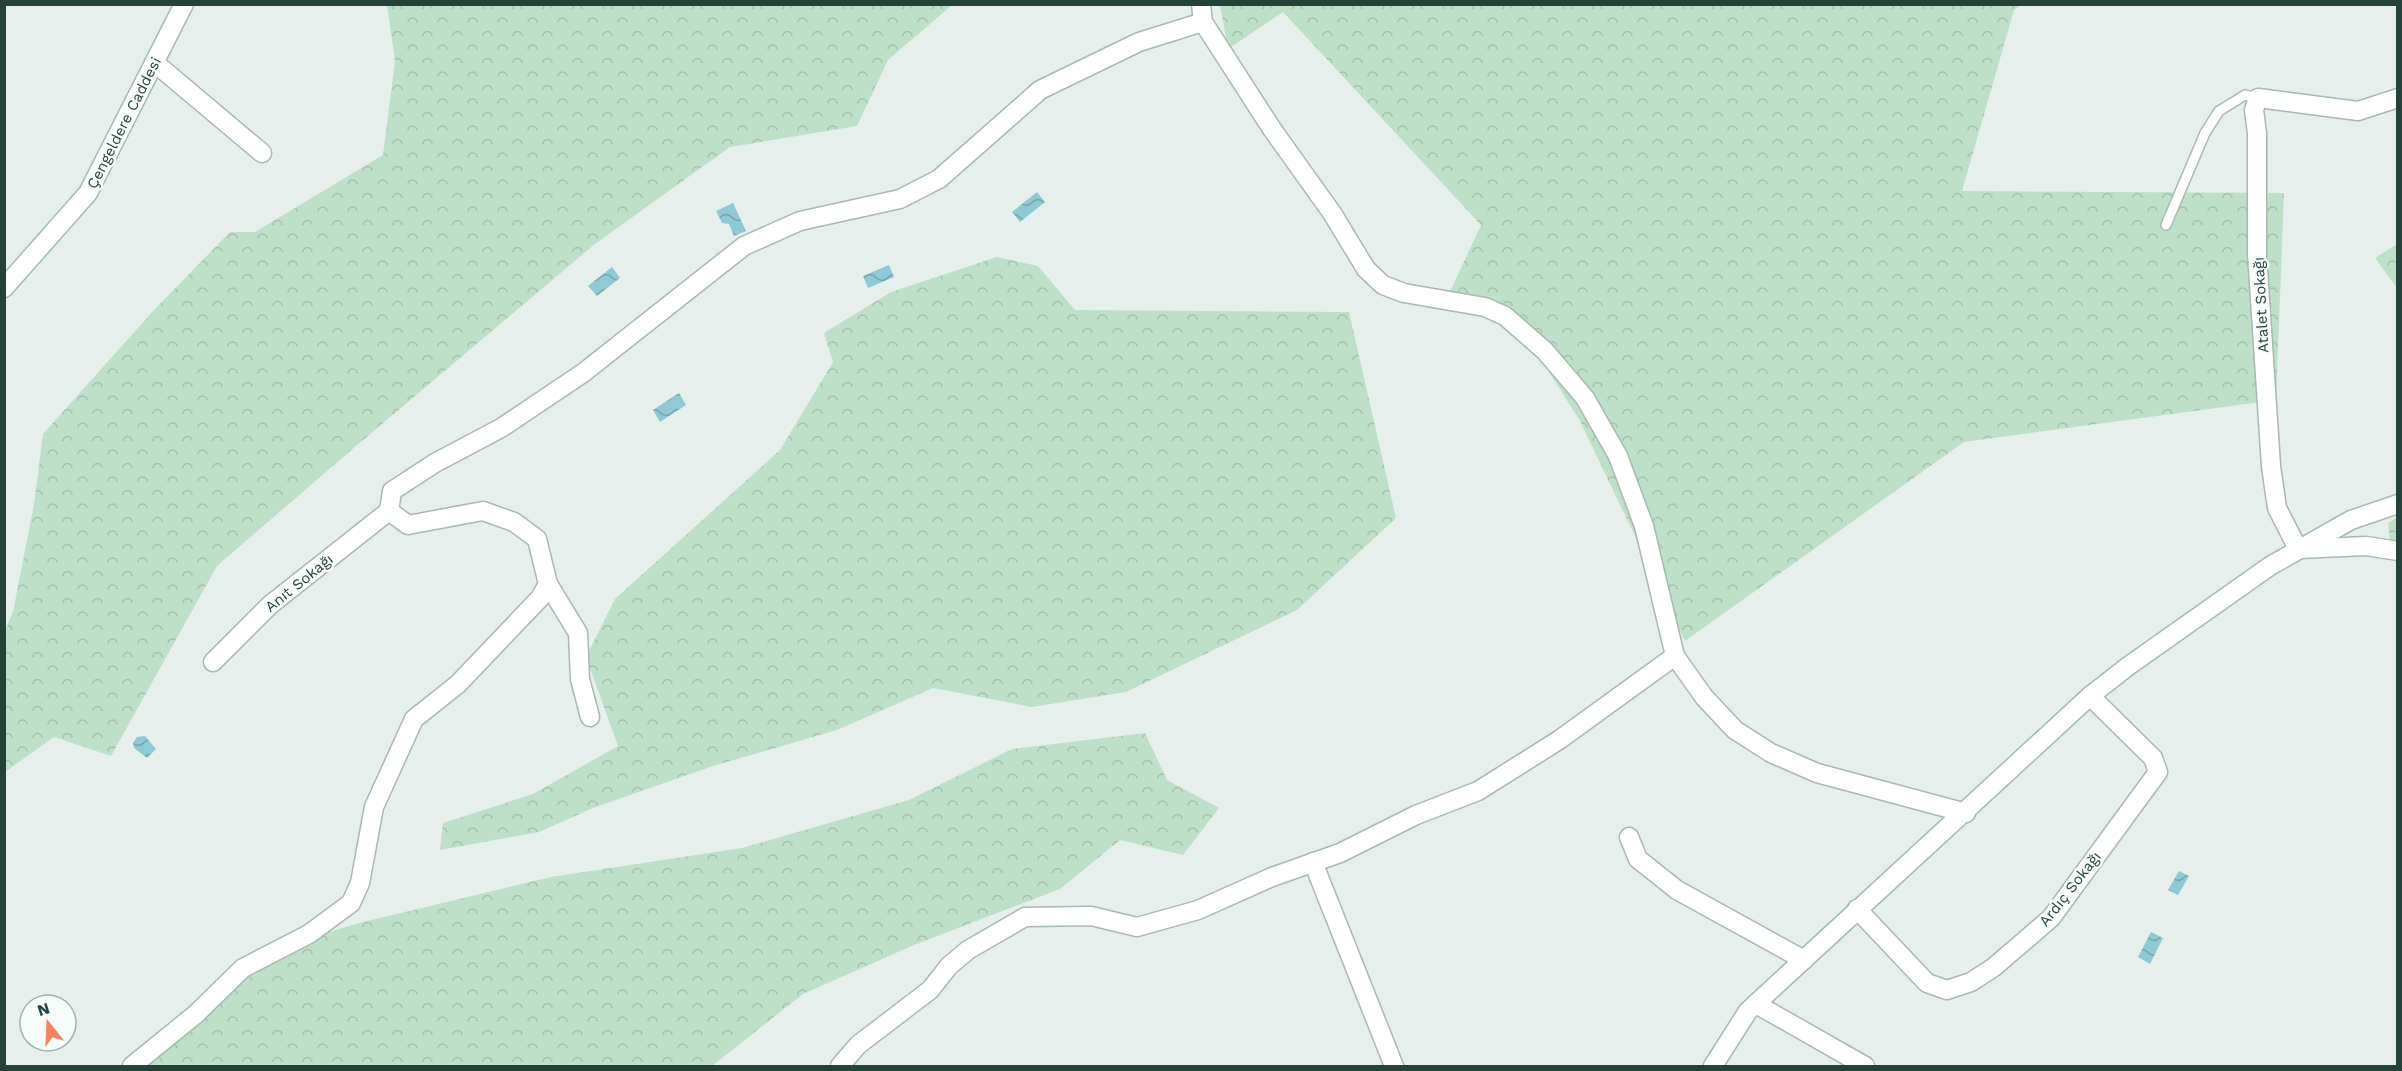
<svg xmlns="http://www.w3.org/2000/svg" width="2402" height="1071" font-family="'Work Sans',sans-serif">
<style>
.forest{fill:url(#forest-crowns)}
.water{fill:url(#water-waves)}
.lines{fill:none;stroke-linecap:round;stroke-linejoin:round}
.lane-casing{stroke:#a8b8b2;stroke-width:12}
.street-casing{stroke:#a8b8b2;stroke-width:21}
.secondary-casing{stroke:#a4bbb3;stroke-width:21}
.lane{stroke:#fff;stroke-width:9}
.street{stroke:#fff;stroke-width:18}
.secondary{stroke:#fff;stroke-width:18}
.labels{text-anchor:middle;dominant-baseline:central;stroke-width:5;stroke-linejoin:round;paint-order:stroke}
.street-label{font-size:15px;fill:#24423a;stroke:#f7fbf9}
</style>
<defs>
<pattern id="forest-crowns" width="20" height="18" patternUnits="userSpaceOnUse" patternTransform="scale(1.5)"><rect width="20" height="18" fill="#bfe0c8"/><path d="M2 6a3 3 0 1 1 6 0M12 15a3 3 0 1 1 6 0" fill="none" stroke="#a4c1ad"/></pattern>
<pattern id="water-waves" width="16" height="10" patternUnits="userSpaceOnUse" patternTransform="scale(1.5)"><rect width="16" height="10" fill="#8ec9d4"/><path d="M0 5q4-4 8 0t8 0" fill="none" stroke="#74a5ad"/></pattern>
</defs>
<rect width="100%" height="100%" fill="#e6efeb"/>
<g class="forest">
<path d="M387,5H952L888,60L857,126L730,147L595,244L356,446L217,566L111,756L54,737L5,772V631L13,612L34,504L43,434L155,309L230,232H255L383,155L395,61Z"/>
<path d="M1220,5H2021L2014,10L1962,191L2284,193L2276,400L1964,442L1685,641L1580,421L1515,318L1449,294L1481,225L1283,12L1228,49Z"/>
<path d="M2397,244V288L2375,258Z"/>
<path d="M997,257L1038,266L1075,310L1349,312L1396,518L1297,610L1126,692L1032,707L933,688L837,730L713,766L593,808L539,832L440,850L443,823L533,794L618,746L586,657L615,599L780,450L833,362L824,333L891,292Z"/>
<path d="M2397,517V543L2390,540L2388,523Z"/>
<path d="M1145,733L1167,780L1219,808L1183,855L1120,840L1060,889L914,945L803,994L712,1066H128L196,1001L266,951L359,923L551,877L742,848L909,800L1012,749Z"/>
</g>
<g class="water">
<path d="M1037,192L1045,202L1020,222L1012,212Z"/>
<path d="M733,203L746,231L734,236L729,224L722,223L716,211Z"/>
<path d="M889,265L894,277L868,288L863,276Z"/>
<path d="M612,267L620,278L597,296L588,286Z"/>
<path d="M679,393L686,405L660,422L653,410Z"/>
<path d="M145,736L156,749L147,758L134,748L133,743L137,737Z"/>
<path d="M2179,871L2189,876L2178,895L2168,890Z"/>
<path d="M2151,932L2163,938L2150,964L2138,957Z"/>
</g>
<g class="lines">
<defs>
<path id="lane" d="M2166,225L2205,133L2219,111L2245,95L2258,98"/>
<g id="street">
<path d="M1201,4L1203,22L1272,129L1332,213L1366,269L1383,285L1404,293L1485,307L1505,316L1545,351L1585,398L1618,456L1644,526L1675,656L1704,697L1735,730L1771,753L1817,773L1966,813"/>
<path d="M155,63L262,153"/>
<path d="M2398,98L2358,111L2258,98L2254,110L2257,133V254L2271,466L2277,508L2298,549L2366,546L2398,551"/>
<path d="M548,584L578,633L580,679L590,717"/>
<path d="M213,662L270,605L389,511"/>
<path d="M1629,837L1638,859L1677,890L1804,960"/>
<path d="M1313,862L1394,1066"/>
<path d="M1857,909L1927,983L1947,990L1971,982L1994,967L2051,918L2158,772L2153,758L2090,696"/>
<path d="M1756,1004L1865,1066"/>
<path d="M132,1066L196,1014L243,968L309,934L351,903L360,883L374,807L414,719L458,684L540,598L548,584L537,539L514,522L483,511L408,525L389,511L392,491L435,463L501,428L583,373L744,246L800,221L900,199L939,179L1040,90L1139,42L1203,22"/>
<path d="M840,1066L858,1045L930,990L949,966L968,950L1025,917L1091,916L1137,927L1198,910L1272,877L1340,853L1416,815L1478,791L1559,740L1675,656"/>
</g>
<g id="secondary">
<path d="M4,288L88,193L184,4"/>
<path d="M1713,1066L1748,1011L2090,696L2127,667L2270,566L2351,520L2398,504"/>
</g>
</defs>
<use href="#lane" class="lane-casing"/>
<use href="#street" class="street-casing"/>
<use href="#secondary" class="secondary-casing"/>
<use href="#lane" class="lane"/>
<use href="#street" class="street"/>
<use href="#secondary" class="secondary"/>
</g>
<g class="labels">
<g class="street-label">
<text transform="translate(124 123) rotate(-63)">Çengeldere Caddesi</text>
<text transform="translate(2261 305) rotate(-93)">Atalet Sokağı</text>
<text transform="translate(299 583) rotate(-39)">Anıt Sokağı</text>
<text transform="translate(2070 889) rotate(-52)">Ardıç Sokağı</text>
</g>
</g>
<rect width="2402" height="1071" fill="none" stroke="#24423a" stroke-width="12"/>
<g transform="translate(48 1023) rotate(342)"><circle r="28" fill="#f7fbf9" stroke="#a3b1ad" stroke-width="1.5"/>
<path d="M0-4.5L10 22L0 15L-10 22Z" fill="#f4845f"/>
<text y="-9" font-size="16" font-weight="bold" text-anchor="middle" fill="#24423a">N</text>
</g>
</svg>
